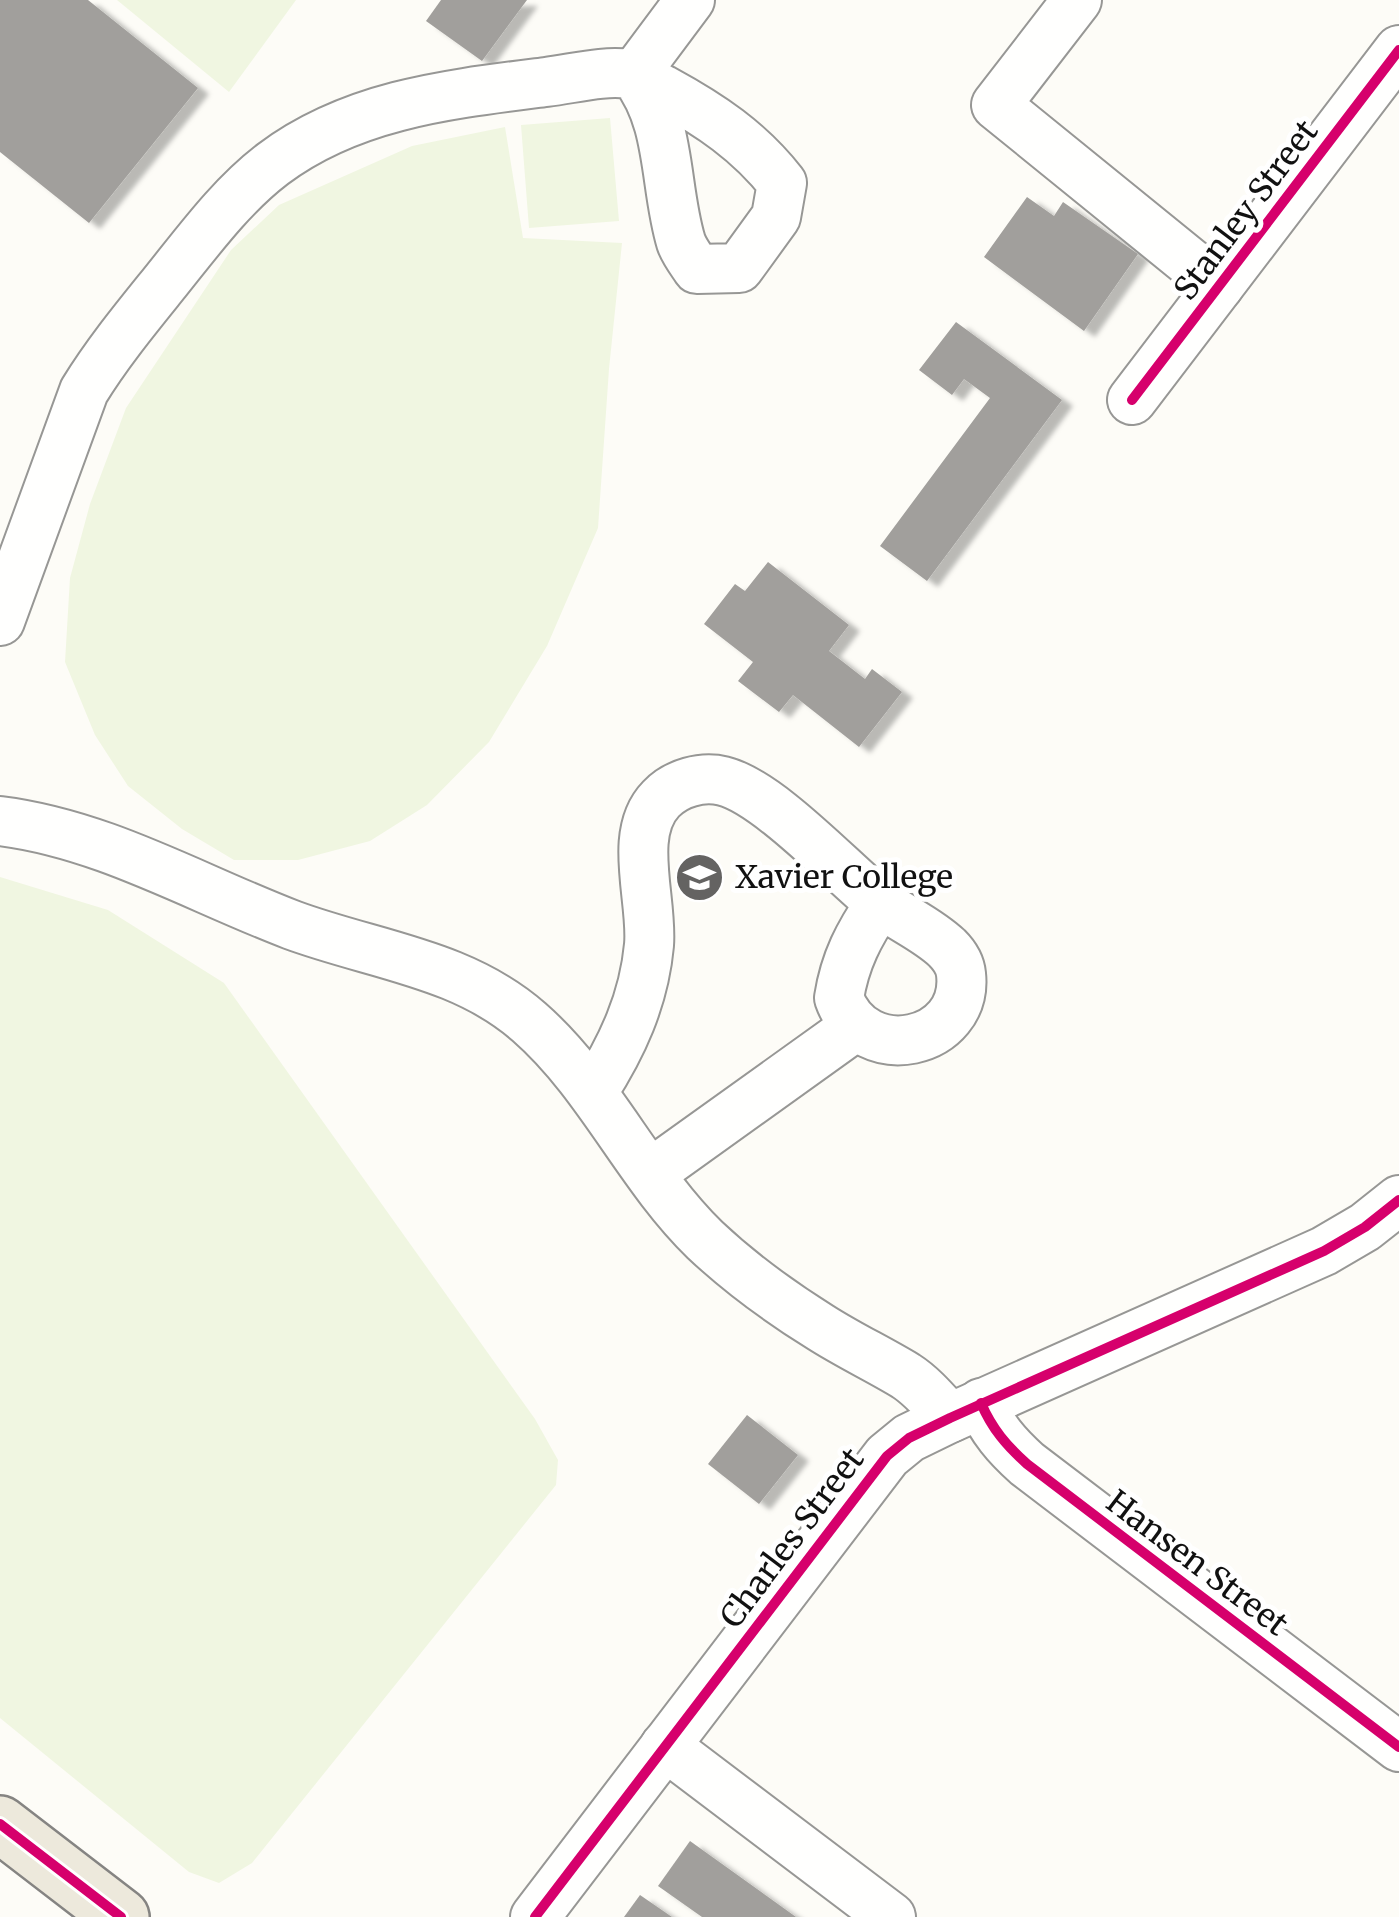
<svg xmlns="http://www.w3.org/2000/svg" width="1399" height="1917" font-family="Merriweather,serif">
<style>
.pitch{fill:#f0f6e1}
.building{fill:#a19f9c;filter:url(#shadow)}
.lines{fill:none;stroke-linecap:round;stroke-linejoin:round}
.minor-casing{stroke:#979795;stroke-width:52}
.major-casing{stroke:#858482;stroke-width:60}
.minor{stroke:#fffffe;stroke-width:48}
.major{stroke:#ede9dc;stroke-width:55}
.cycleway-casing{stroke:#fff;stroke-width:16}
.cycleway{stroke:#d6006c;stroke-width:10}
.labels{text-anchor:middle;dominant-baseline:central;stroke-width:10;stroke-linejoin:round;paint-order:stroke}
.street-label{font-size:32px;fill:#111;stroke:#fff}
.poi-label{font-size:32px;fill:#111;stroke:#fff;text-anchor:start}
</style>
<defs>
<filter id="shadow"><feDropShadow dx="11" dy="6" stdDeviation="2.5" flood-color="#0004"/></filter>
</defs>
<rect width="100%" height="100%" fill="#fdfcf7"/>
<g class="pitch">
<path d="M117,0H296L229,92Z"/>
<path d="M610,118L619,221L529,228L521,125Z"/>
<path d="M505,127L523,238L622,243L609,369L598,528L547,646L489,742L427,805L370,841L298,860H234L182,829L128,786L95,735L65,662L70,578L90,504L126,408L231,250L279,205L412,146Z"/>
<path d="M0,877L108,910L224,983L535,1419L558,1460L556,1485L252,1863L219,1883L189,1872L0,1718Z"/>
</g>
<g class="building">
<path d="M0,0H88L198,88L89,223L0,152Z"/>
<path d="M441,0H527L482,61L426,21Z"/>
<path d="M1027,197L1054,216L1063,202L1138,254L1084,331L984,257Z"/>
<path d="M956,322L1062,400L927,581L880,546L990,398L964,379L952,395L919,370Z"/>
<path d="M768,562L849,625L829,651L865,679L872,669L902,692L859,747L793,695L779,712L738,681L753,662L704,624L735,584L745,591Z"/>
<path d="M747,1415L798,1455L759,1504L708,1464Z"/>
<path d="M690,1841L796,1917H702L658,1886Z"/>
<path d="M640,1895L672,1917H624Z"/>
</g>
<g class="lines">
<defs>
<g id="minor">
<path d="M1077,0L996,105L1219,286"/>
<path d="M634,75L690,0"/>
<path d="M1132,400L1399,50"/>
<path d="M0,621L84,391C108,352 137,317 166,281C199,240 231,196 273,164C353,104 451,94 546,82C572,79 604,70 629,74C641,76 653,85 664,90C710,115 749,141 782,183L776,217L739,268L697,269C691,260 684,251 681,242C664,186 672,122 634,75"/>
<path d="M0,821C104,834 195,888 292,925C373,955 462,963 529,1022C600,1084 638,1175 705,1240C740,1273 780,1302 820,1327C848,1345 878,1359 906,1376C923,1387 936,1403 950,1418"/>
<path d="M593,1092C622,1047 644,1000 649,945C653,900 627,834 661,799C676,783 702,776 723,781C768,792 840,870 878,901C900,918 927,929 947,948C954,955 960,964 961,974C969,1045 864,1068 839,998C845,960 859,934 880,903"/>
<path d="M651,1173L856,1026"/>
<path d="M981,1403C992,1429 1007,1446 1027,1464L1399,1747"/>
<path d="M665,1746L891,1917"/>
<path d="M535,1917L887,1456L909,1438L950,1418L1324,1251L1365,1227L1399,1200"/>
</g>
<path id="major" d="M0,1824L121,1917"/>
</defs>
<use href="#minor" class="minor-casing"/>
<use href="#major" class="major-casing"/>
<use href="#minor" class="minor"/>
<use href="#major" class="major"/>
<defs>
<g id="cycleway">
<path d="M1132,400L1399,50"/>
<path d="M981,1403C992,1429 1007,1446 1027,1464L1399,1747"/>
<path d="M0,1824L121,1917"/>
<path d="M535,1917L887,1456L909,1438L950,1418L1324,1251L1365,1227L1399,1200"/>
</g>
</defs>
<use href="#cycleway" class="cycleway-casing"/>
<use href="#cycleway" class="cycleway"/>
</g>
<defs>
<symbol id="school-disc" viewBox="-11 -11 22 22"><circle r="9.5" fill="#646362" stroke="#fff"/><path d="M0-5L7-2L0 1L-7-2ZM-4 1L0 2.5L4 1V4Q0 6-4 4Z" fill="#fff"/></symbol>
</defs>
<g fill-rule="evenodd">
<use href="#school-disc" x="672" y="850" width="55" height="55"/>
</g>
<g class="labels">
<g class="street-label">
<text transform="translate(1246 210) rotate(-53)">Stanley Street</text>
<text transform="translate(792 1538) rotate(-53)">Charles Street</text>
<text transform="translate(1197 1563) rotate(37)">Hansen Street</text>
</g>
<g class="poi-label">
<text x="735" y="877">Xavier College</text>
</g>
</g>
</svg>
